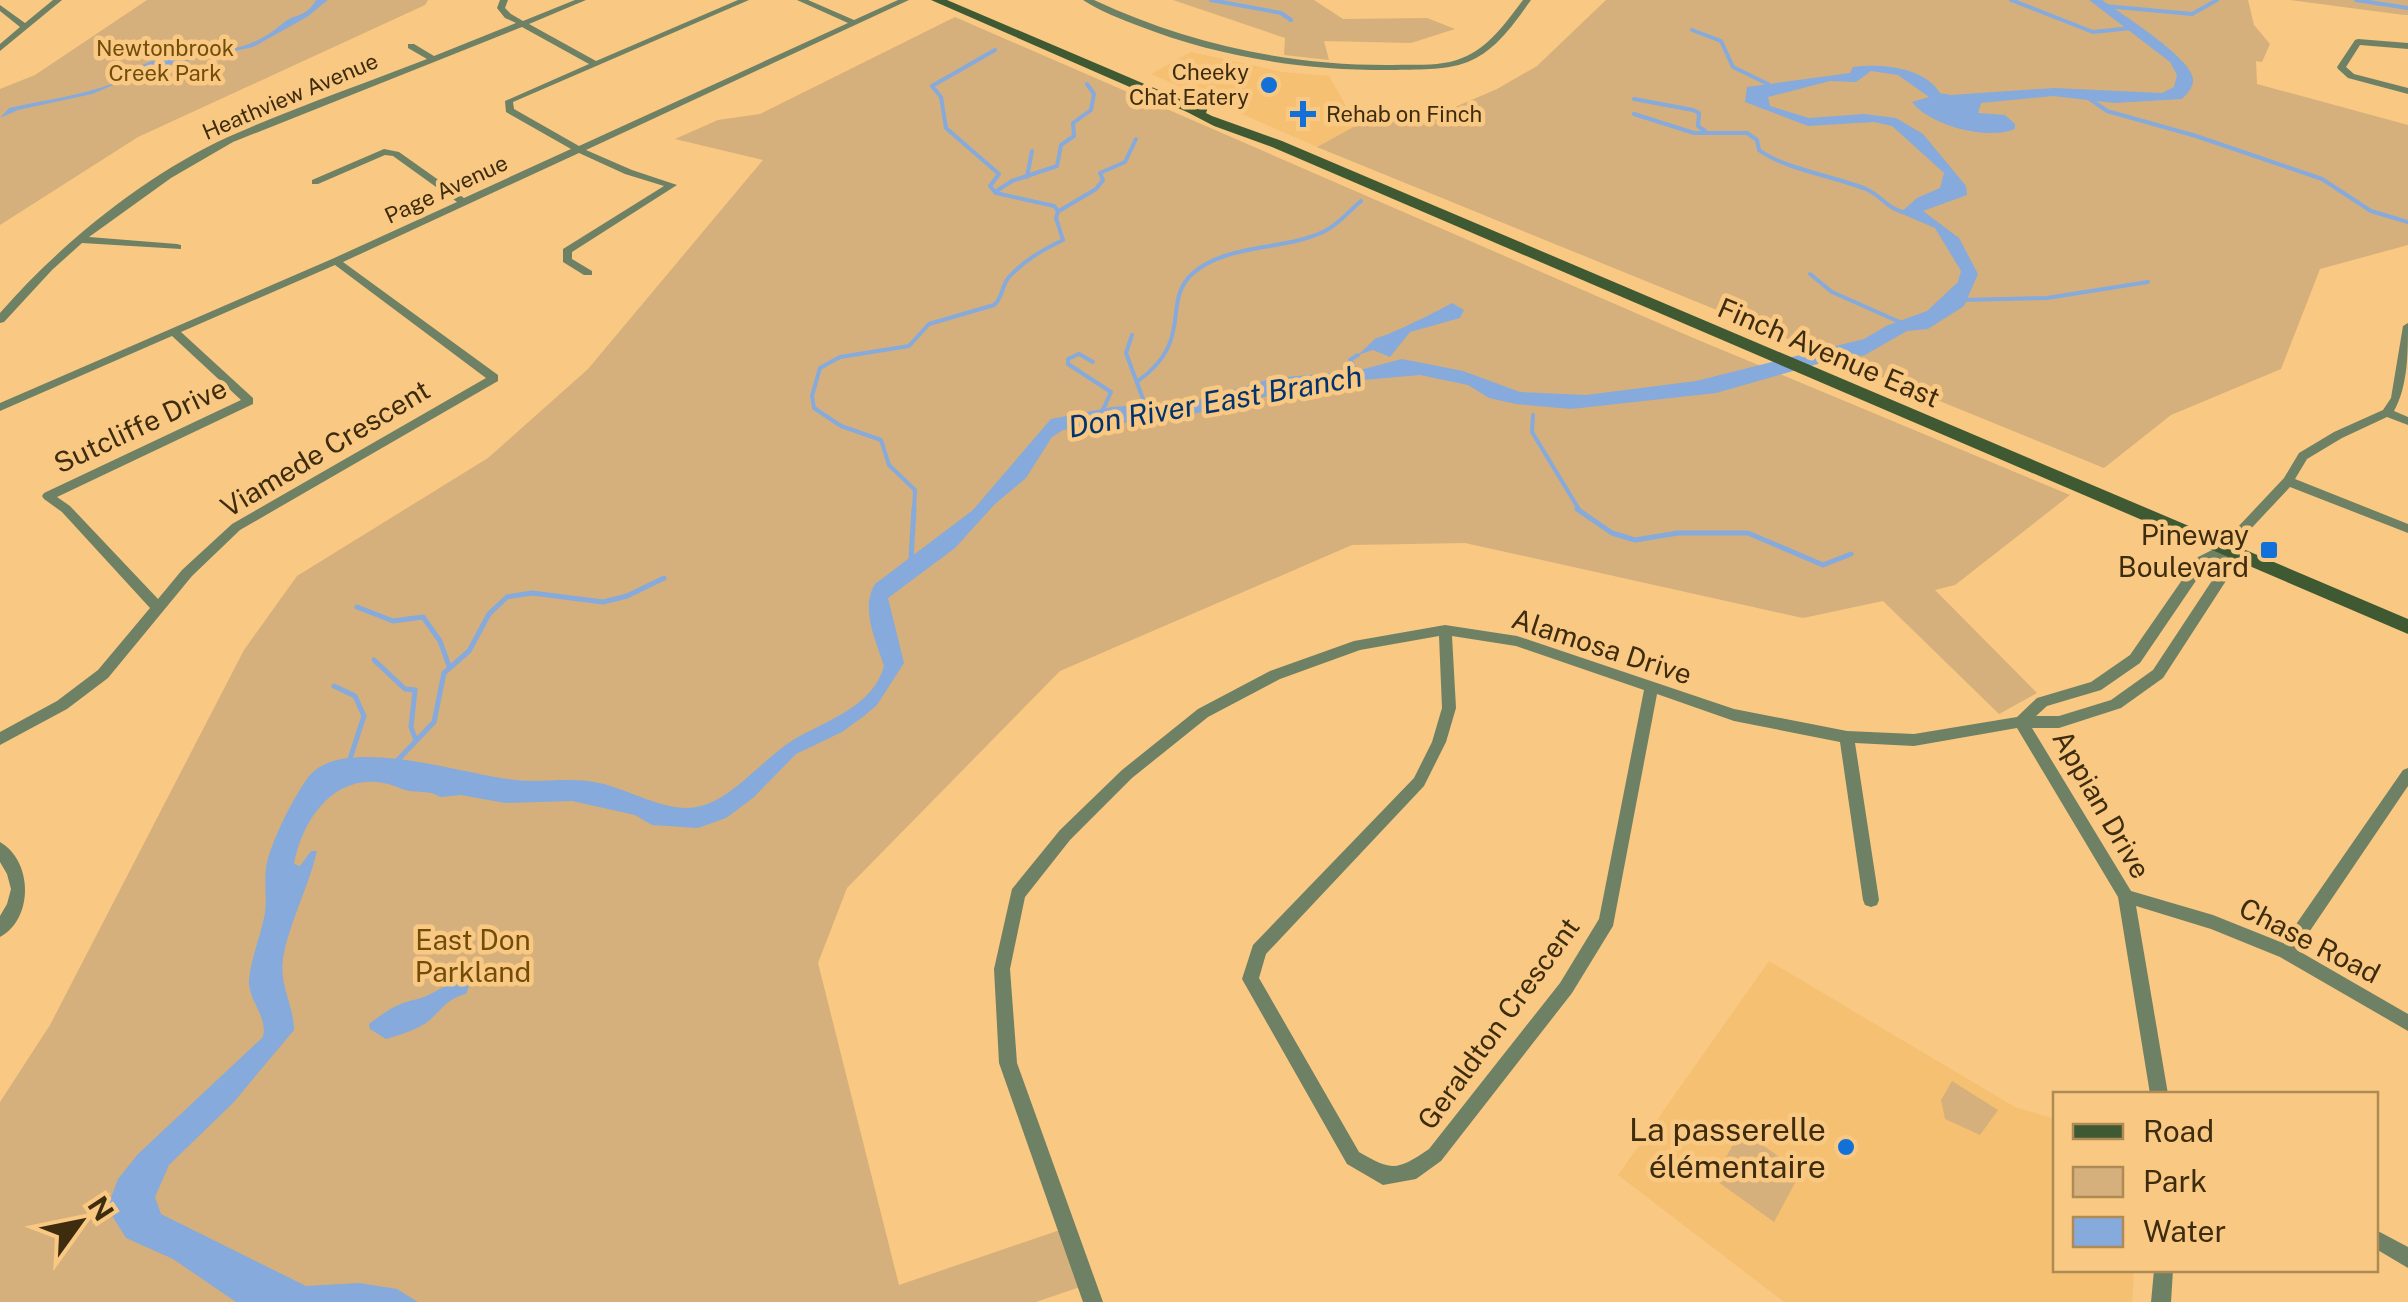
<svg xmlns="http://www.w3.org/2000/svg" width="2408" height="1302" font-family="'Public Sans',sans-serif">
<style>
.built{fill:#f5c072}
.green{fill:#d5b07c}
.water{fill:#85aadb}
.lines{fill:none;stroke-linecap:round;stroke-linejoin:round}
.stream-far1{stroke:#85aadb;stroke-width:4}
.stream{stroke:#85aadb;stroke-width:5}
.street{fill:#6e8165;fill-rule:evenodd}
.secondary{fill:#3f5a32;fill-rule:evenodd}
.poi-dot{fill:#1270d9;stroke:#f9c882;stroke-width:4}
.labels{text-anchor:middle;dominant-baseline:central;stroke-width:9;stroke-linejoin:round;paint-order:stroke}
.far-park-label{font-size:22px;fill:#714d09;stroke:#f9c882}
.far-poi-label{font-size:22px;fill:#3e2c0e;stroke:#f9c882;text-anchor:end}
.far-street-label{font-size:22px;fill:#3e2c0e;stroke:#f9c882}
.street-label{font-size:28px;fill:#3e2c0e;stroke:#f9c882}
.poi-label{font-size:28px;fill:#3e2c0e;stroke:#f9c882;text-anchor:end}
.park-label{font-size:28px;fill:#714d09;stroke:#f9c882}
.water-label{font-size:30px;font-style:italic;fill:#01346f;stroke:#f9c882}
.near-poi-label{font-size:32px;fill:#3e2c0e;stroke:#f9c882;text-anchor:end}
</style>
<rect width="100%" height="100%" fill="#f9c882"/>
<g class="built">
<path d="M1191,52L1283,72L1329,76L1357,125L1317,147L1151,74Z"/>
<path d="M1769,961L2015,1107L2055,1119L2056,1270H2134L2132,1302H1784L1618,1175Z"/>
</g>
<g class="green">
<path d="M147,0H428L425,5L138,137L0,225V89L35,75Z"/>
<path d="M1173,0H1314L1343,19L1427,18L1455,29L1411,43L1324,41L1329,60L1284,55L1285,38Z"/>
<path d="M1606,0H2248L2254,25L2270,44L2262,62L2256,61L2257,84L2408,125V245L2320,269L2281,369L2171,415L2104,468L1317,147L1357,125L1432,117L1497,89L1537,66Z"/>
<path d="M2290,0H2408V15H2404Z"/>
<path d="M955,17L1691,337L2070,495L1955,585L1935,590L2037,693L1999,714L1883,601L1803,618L1465,543L1352,545L1060,671L847,888L818,963L899,1285L1060,1230L1080,1287L1036,1302H0V1102L50,1025L244,650L297,576L488,458L588,369L763,160L675,139L718,120L760,114Z"/>
<path d="M1952,1081L1998,1110L1980,1135L1945,1119L1941,1100Z"/>
<path d="M1741,1130L1801,1172L1774,1222L1714,1179Z"/>
</g>
<g class="water">
<path d="M316,0H328L307,17L253,47L151,69L92,94L18,110L0,118L9,108C44,100 80,96 114,83C129,77 136,65 153,61C201,48 241,60 282,24C296,12 305,19 316,0Z"/>
<path d="M2089,0H2102C2120,13 2192,58 2193,79C2194,87 2187,94 2182,99L2114,103L2053,96L1981,103L1978,113L2005,115L2015,124V129C1988,141 1929,125 1912,102L1929,97L1898,75L1871,71L1856,82L1830,81L1768,97L1770,106L1809,118L1864,114L1896,118L1923,134L1966,186L1967,195L1923,211L1959,238L1978,274L1964,306L1928,329L1907,331L1865,355L1821,363L1716,393L1571,409L1516,404L1489,398L1468,385L1420,375L1317,384L1185,416L1063,430L1052,437L1026,478L995,504L955,548L888,598L904,663L877,705L864,716L842,732L796,754L753,798L726,818L698,828L652,825L635,815L572,801L505,803L461,795L440,797C428,789 415,794 402,789C345,763 304,810 294,864L300,866L311,851H317C309,886 288,926 283,959C279,985 294,1006 294,1030L233,1103L169,1165L155,1197L161,1214L306,1286L359,1283L397,1289L418,1302H236L173,1259L126,1238L111,1214L109,1203L118,1179L138,1154L263,1037C268,1016 248,1001 249,980C251,958 261,935 265,913C267,898 264,883 266,868C269,845 296,791 311,774C346,736 461,773 508,779C538,784 570,776 599,783C629,789 669,815 701,806C733,798 764,758 793,740C825,721 873,707 884,666C876,640 860,609 875,584L973,510L1051,419L1112,407L1197,400L1274,378L1356,371L1402,359L1463,371L1520,392L1586,395L1696,381L1864,339L1886,326L1927,311L1958,282L1961,271L1935,228L1900,213L1917,198L1940,188L1944,173L1892,126L1874,122L1808,126L1745,102L1747,87L1850,73L1853,67C1880,63 1925,67 1940,93L1951,95L2054,88L2162,93L2174,87L2177,75L2170,62Z"/>
<path d="M1452,303L1464,310L1460,318L1410,332L1390,357L1373,350L1358,355L1376,338C1384,338 1442,309 1452,303Z"/>
<path d="M470,983L466,994C445,999 442,1011 426,1023C414,1031 399,1035 386,1039L370,1029L369,1024C388,1010 395,1004 418,999C439,993 443,981 470,983Z"/>
</g>
<g class="lines">
<g class="stream-far1">
<path d="M1211,0L1281,13L1291,20"/>
<path d="M2011,0L2093,32L2131,28"/>
<path d="M2356,0L2408,8"/>
<path d="M2105,6L2192,14L2217,0"/>
<path d="M1692,30L1721,41L1733,67L1768,84"/>
<path d="M995,50L932,86L941,97L946,128L999,174L990,186L995,192"/>
<path d="M2087,97L2107,111L2196,136L2322,179L2371,211L2408,222"/>
<path d="M1634,99L1693,110L1699,113L1698,126L1705,131"/>
<path d="M1634,114L1694,133H1747L1757,140L1759,150C1784,169 1834,176 1866,189C1882,196 1888,210 1907,213"/>
<path d="M1027,177L1032,151"/>
<path d="M995,192L1012,181L1057,166L1061,145L1074,136L1073,123L1091,110L1094,94L1087,84"/>
<path d="M996,193L1054,206L1058,211"/>
<path d="M1059,211L1096,189L1103,180L1100,173L1125,162L1136,139"/>
<path d="M1810,274L1832,292L1902,323"/>
<path d="M1962,300L2047,298L2148,282"/>
<path d="M1132,335L1126,353L1147,410"/>
<path d="M1358,355L1350,360L1359,376"/>
<path d="M1093,362L1079,354L1068,359V364L1111,392L1101,414"/>
<path d="M1138,381C1195,340 1161,303 1192,274C1226,243 1285,251 1325,231C1339,224 1349,211 1361,201"/>
<path d="M1533,415L1532,432L1580,511"/>
<path d="M914,511L915,490L889,465L881,440L841,426L814,408L812,396L820,368L840,357L909,346L929,324L994,305C1004,296 1001,286 1009,277C1025,260 1042,250 1063,240L1056,218L1058,211"/>
</g>
<g class="stream">
<path d="M1577,509L1612,533L1635,540L1678,533H1748L1823,565L1851,554"/>
<path d="M911,559L914,509"/>
<path d="M357,607L393,621L423,617L440,641L449,666"/>
<path d="M374,660L405,689L415,690L411,727L415,738"/>
<path d="M334,686L355,696L364,716L348,765"/>
<path d="M395,763L434,722L444,673L469,651L489,614L507,597L532,593L603,602L627,596L664,578"/>
</g>
<g class="street">
<path d="M53,0H62L0,51V44L20,27L0,11V5L25,23Z"/>
<path d="M500,0H508L505,8L511,14L523,21L575,0H586L529,24L596,61L738,0H749L513,102L514,109L579,146L848,23L797,0H808L854,20L898,0H909L586,150L632,170L677,185L572,252V259L592,271V275H584L563,262V249L664,186L625,174L579,153L343,262L498,375V381L240,530L192,576L108,678L67,709L0,745V732L57,701L98,670L150,608L62,512L44,499L42,496L44,493L241,400L172,336L0,411V403L332,259L457,202L393,156L385,155L318,184H312V180L384,149L399,152L464,198L571,149L506,112L505,101L589,64L522,27L233,142L171,178L89,237L177,244L181,245V249L82,243L52,270L4,322L0,323V313C59,245 145,175 228,137C293,108 361,85 427,59L408,48V44H414L434,56L516,23L505,18L497,8ZM335,265L486,378L232,524L182,570L158,599L70,506L57,497L253,404V398L181,332Z"/>
<path d="M1083,0H1094C1189,44 1288,66 1393,65C1415,64 1441,67 1462,58C1489,48 1506,22 1523,0H1531C1515,22 1498,48 1472,60C1449,71 1421,69 1396,70C1308,71 1221,58 1139,26C1120,19 1100,11 1083,0Z"/>
<path d="M2358,39L2408,43V49L2360,45L2346,67L2354,74L2408,88V94L2348,78L2338,69L2337,67L2355,40Z"/>
<path d="M2408,323C2408,353 2408,386 2394,411L2408,417V425L2387,417L2342,438L2307,459L2295,479L2408,524V533L2290,487L2231,550L2233,570L2163,678L2121,708L2059,728H2032L2131,891L2213,915L2283,943L2403,770L2408,768V786L2297,950L2408,1014V1031L2280,957L2211,929L2136,906L2168,1094H2150L2118,897L2017,728L1914,746L1855,743L1879,900L1877,905L1871,907L1865,905L1863,900L1840,742L1734,721L1657,694L1613,926L1572,993L1441,1161L1416,1179L1383,1185L1347,1164L1242,979L1253,945L1414,778L1432,742L1442,708L1439,636L1360,650L1280,679L1208,717L1132,778L1070,840L1025,897L1010,969L1017,1063L1103,1302H1083L999,1063L994,969L1012,889L1060,830L1122,770L1198,709L1270,671L1354,641L1445,625L1517,636L1734,709L1847,731L1914,734L2017,717L2037,698L2091,682L2130,655L2198,557L2220,546L2284,478L2299,453L2334,432L2383,410L2391,398L2403,326ZM2219,558V570L2153,670L2111,700L2059,716H2036L2047,706L2101,690L2140,663L2208,563ZM1452,636L1516,646L1644,690L1599,919L1560,983L1429,1149C1397,1171 1392,1171 1359,1152L1259,978L1266,954L1424,786L1446,742L1456,708Z"/>
<path d="M0,842C33,861 34,919 0,937V916L7,904L11,889L7,874L0,862Z"/>
<path d="M2376,1230L2408,1247V1268L2376,1249Z"/>
<path d="M2154,1270H2173L2171,1302H2151Z"/>
</g>
<path class="secondary" d="M931,0H947L1194,105L1208,107L1206,113L1212,116L1282,141L2408,619V634L1272,147L1214,126L1187,112Z"/>
</g>
<g class="poi-dot">
<circle cx="1269" cy="85" r="10"/>
<path d="M1298 99h10v10h10v10h-10v10h-10v-10h-10v-10h10z"/>
<rect x="2259" y="540" width="20" height="20" rx="5"/>
<circle cx="1846" cy="1147" r="10"/>
</g>
<g class="labels">
<g class="far-park-label">
<text x="165" y="48">Newtonbrook<tspan x="165" dy="25">Creek Park</tspan></text>
</g>
<g class="far-poi-label">
<text x="1249" y="72">Cheeky<tspan x="1249" dy="25">Chat Eatery</tspan></text>
<text x="1326" y="114" text-anchor="start">Rehab on Finch</text>
</g>
<g class="far-street-label">
<text transform="translate(290 96) rotate(-23)">Heathview Avenue</text>
<text transform="translate(446 189) rotate(-25)">Page Avenue</text>
</g>
<g class="street-label">
<text transform="translate(1829 352) rotate(23)">Finch Avenue East</text>
<text transform="translate(140 425) rotate(-25)">Sutcliffe Drive</text>
<text transform="translate(325 448) rotate(-31)">Viamede Crescent</text>
<text transform="translate(1602 646) rotate(18)">Alamosa Drive</text>
<text transform="translate(2102 804) rotate(60)">Appian Drive</text>
<text transform="translate(2310 940) rotate(27)">Chase Road</text>
<text transform="translate(1498 1023) rotate(-54)">Geraldton Crescent</text>
</g>
<g class="poi-label">
<text x="2249" y="534">Pineway<tspan x="2249" dy="32">Boulevard</tspan></text>
</g>
<g class="park-label">
<text x="473" y="939">East Don<tspan x="473" dy="32">Parkland</tspan></text>
</g>
<g class="water-label">
<text transform="translate(1215 401) rotate(-10)">Don River East Branch</text>
</g>
<g class="near-poi-label">
<text x="1826" y="1129">La passerelle<tspan x="1826" dy="37">élémentaire</tspan></text>
</g>
</g>
<rect x="2053" y="1092" width="325" height="180" fill="#f9c882" stroke="#ae8a54" stroke-width="2.5"/>
<rect x="2073" y="1124" width="50" height="15" fill="#3f5a32" stroke="#ae8a54" stroke-width="2.5"/>
<text x="2143" y="1142" font-size="30" fill="#3e2c0e">Road</text>
<rect x="2073" y="1167" width="50" height="30" fill="#d5b07c" stroke="#ae8a54" stroke-width="2.5"/>
<text x="2143" y="1192" font-size="30" fill="#3e2c0e">Park</text>
<rect x="2073" y="1217" width="50" height="30" fill="#85aadb" stroke="#ae8a54" stroke-width="2.5"/>
<text x="2143" y="1242" font-size="30" fill="#3e2c0e">Water</text>
<g transform="translate(80 1222) rotate(57)" stroke="#f9c882" stroke-width="8" paint-order="stroke">
<path d="M0-8L18 38L0 25L-18 38Z" fill="#3e2c0e"/>
<text y="-15" font-size="28" font-weight="bold" text-anchor="middle" fill="#3e2c0e">N</text>
</g>
</svg>
